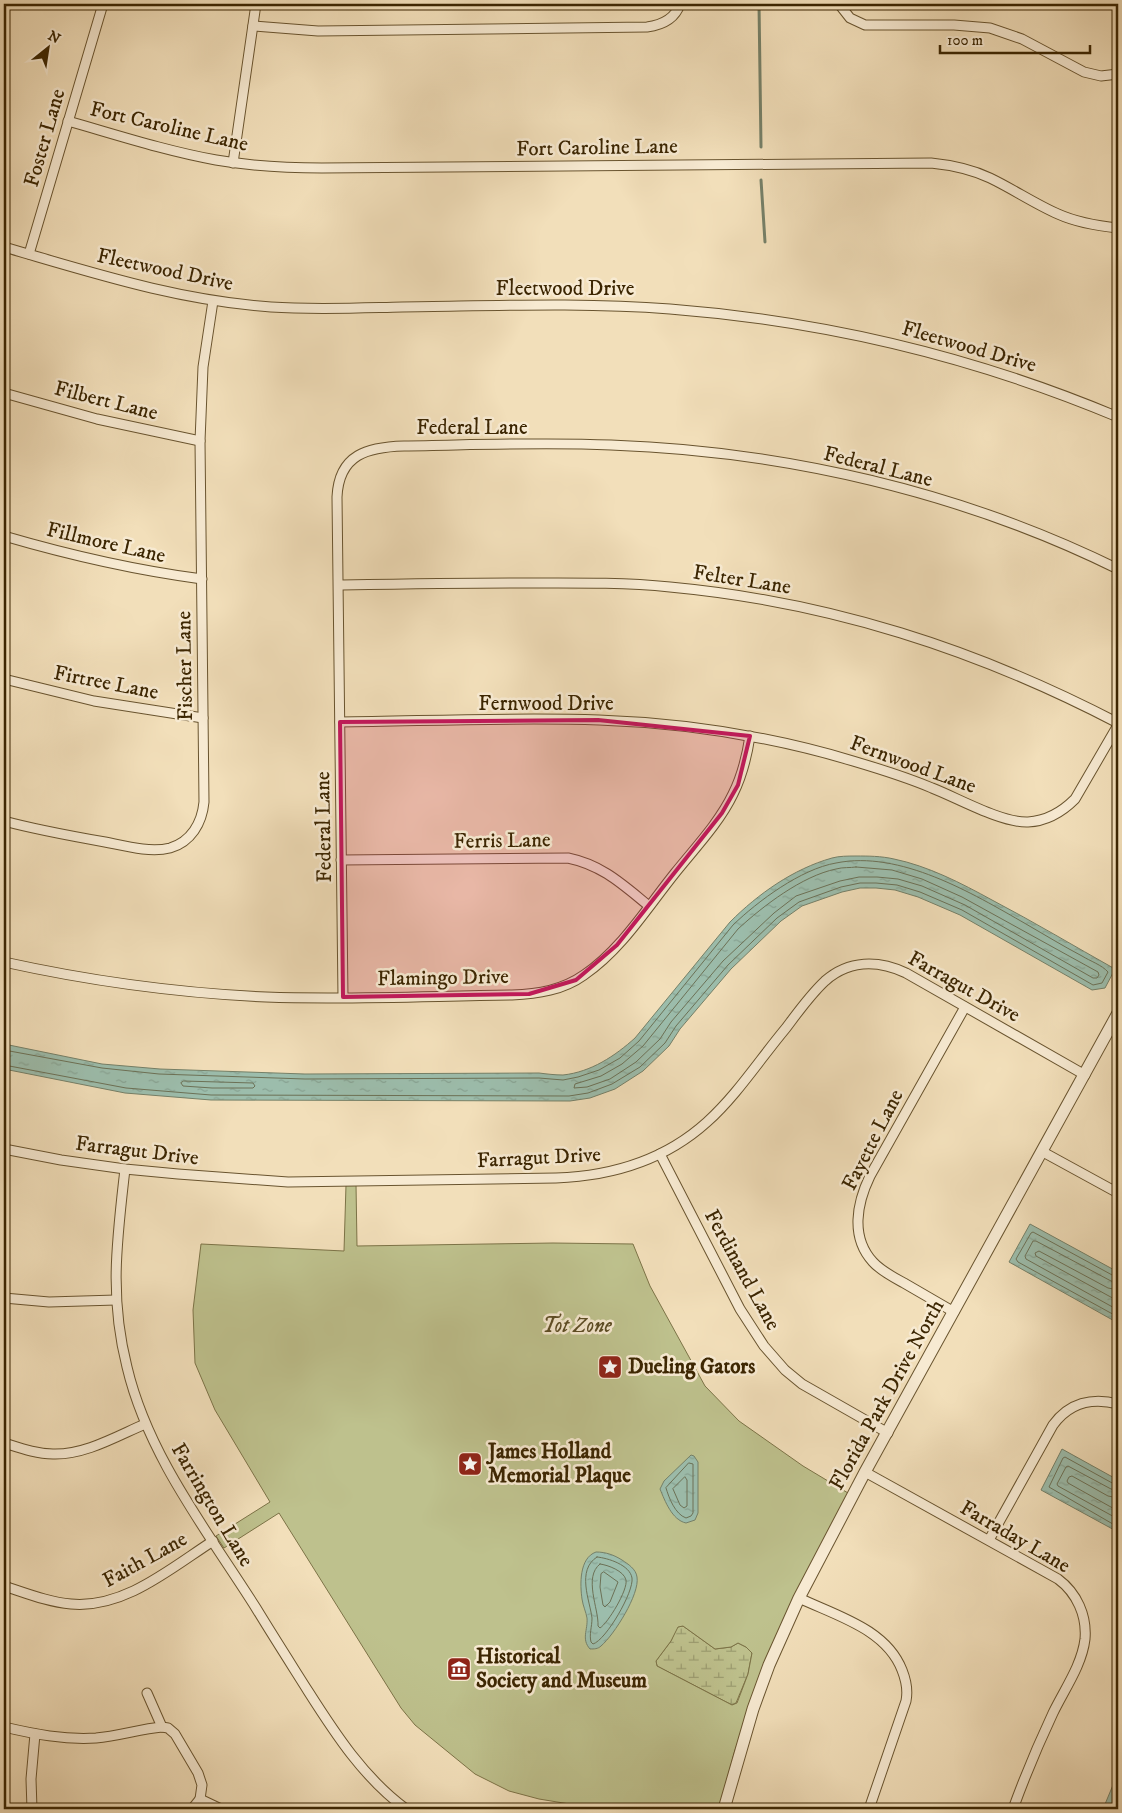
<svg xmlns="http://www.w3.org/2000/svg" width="1122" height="1813" font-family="'IM FELL DW Pica',serif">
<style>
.wetland{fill:url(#wetland-marsh);stroke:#7c7347}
.park{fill:#bec18d;stroke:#7c7347;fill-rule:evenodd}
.water{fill:url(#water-ripples);stroke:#758068}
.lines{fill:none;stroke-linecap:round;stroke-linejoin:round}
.shore{stroke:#6c7156;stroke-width:1}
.stream{stroke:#758068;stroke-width:3}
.minor-casing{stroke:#69542f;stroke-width:11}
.tertiary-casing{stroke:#69542f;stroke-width:13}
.minor{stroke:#f7ead2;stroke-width:9}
.tertiary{stroke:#f7ead2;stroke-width:11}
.marked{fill:#c2185b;fill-opacity:0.2;stroke:#c2185b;stroke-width:4;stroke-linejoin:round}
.labels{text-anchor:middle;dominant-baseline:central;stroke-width:5;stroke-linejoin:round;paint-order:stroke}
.street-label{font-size:21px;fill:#3b2501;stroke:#f7ead2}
.park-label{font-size:21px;font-style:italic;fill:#5c4c24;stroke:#f7ead2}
.poi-label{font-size:21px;font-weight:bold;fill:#3b2501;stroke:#f7ead2;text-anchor:start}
</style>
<defs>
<pattern id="wetland-marsh" width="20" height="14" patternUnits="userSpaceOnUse" patternTransform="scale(1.25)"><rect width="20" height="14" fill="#bec18d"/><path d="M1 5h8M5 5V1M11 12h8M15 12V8" fill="none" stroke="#9c9d71"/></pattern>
<pattern id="water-ripples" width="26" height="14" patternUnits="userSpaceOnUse" patternTransform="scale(1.25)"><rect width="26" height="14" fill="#9cbdac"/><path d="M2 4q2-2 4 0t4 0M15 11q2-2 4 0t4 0" fill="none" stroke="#87a292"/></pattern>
</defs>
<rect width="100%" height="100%" fill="#f2dfba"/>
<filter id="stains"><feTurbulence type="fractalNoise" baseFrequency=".004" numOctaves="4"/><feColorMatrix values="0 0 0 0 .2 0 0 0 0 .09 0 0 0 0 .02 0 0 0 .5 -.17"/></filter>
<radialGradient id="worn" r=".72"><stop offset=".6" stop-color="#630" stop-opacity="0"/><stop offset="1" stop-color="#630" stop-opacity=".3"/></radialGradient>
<path class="wetland" d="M683,1626L715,1649L731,1647L738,1643L746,1647L752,1653L748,1674L736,1703L732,1705L657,1666L656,1661L671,1641L677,1627Z"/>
<path class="park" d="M356,1184L357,1246L553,1243L633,1244L650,1286L705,1386L739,1421L803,1466L848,1493L767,1664L735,1750L719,1809H600L539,1799L509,1791L475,1774L415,1725L401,1708L279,1513L224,1548L216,1536L270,1502L215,1410L195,1363L193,1310L201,1244L344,1251L346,1185ZM683,1626L715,1649L731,1647L738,1643L746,1647L752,1653L748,1674L737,1703L732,1705L657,1666L656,1661L671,1641L678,1627Z"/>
<g class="water">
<path d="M856,856C868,856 881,856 894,859C928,866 961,883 992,900C1034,922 1074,946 1115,969L1105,988L1092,990L960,915L918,897L895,890L876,888H860L842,892L802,906L781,921L731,969L680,1029L669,1046L643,1071L615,1089L590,1098L570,1101L211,1100L125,1093L4,1069V1044L102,1064L160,1069L305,1074L539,1073C547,1074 555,1075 563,1075C591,1072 615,1056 635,1038L730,922C758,894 793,869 832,858C839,856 848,856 856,856Z"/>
<path d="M1030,1224L1118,1272V1323L1009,1262Z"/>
<path d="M1062,1449L1118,1480V1532L1041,1490Z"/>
<path d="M691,1455L694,1456L698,1462V1513L695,1520L686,1523C672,1520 665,1501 660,1489L664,1481Z"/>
<path d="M596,1552C606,1552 614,1555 622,1560C628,1564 636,1569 637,1577C640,1594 614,1635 601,1646C598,1649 594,1649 590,1649C581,1639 588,1630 587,1618C586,1612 583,1606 582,1599C580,1585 579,1558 596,1552Z"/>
<path d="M1118,1773V1809H1103Z"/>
</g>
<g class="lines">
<g class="shore">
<path d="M856,867L892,870L922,879L962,897L1098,972L1099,975L1097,978H1093L965,905L922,886L898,879L877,877H859L840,881L796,896L774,913L723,961L671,1022L660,1039L636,1062L610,1079L587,1087L574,1088L575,1084L601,1076L622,1064L643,1046L738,929C763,906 802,876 836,869C843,867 850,868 856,867Z"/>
<path d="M4,1050L102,1068L159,1074L305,1079L539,1078L563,1080L578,1077L599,1070L620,1058L639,1041L733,925C758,901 801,869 836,863C900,850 972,893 1026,924C1045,935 1063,946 1082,956C1090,961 1102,965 1108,972L1102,983L1093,985L962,910L920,892L897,885L876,883H860L841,887L799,902L777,918L728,965L676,1026L665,1043L640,1067L612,1084L588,1093L569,1096L211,1095L126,1088L4,1065"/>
<path d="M184,1081L253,1083L255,1086L253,1088H212L183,1086L181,1083Z"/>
<path d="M1118,1276H1114L1033,1232L1031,1233L1016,1259L1018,1262L1118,1317"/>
<path d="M1118,1283L1111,1281L1036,1241H1033L1025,1256L1026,1259L1118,1310"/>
<path d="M1118,1290L1108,1288L1039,1251L1035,1253L1036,1256L1118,1301"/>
<path d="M689,1463L693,1464V1513L691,1516L686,1518C675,1514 669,1498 666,1488Z"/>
<path d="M685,1477L687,1480V1506L684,1508L680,1505L673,1489Z"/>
<path d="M1118,1484H1114L1065,1457L1063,1458L1049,1487L1118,1527"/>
<path d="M1118,1491L1111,1489L1068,1466L1066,1467L1057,1484L1058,1486L1118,1519"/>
<path d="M1118,1498L1108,1496L1072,1476L1069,1477L1067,1481L1068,1483L1118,1511"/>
<path d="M597,1557C608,1558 630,1565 632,1578C634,1592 606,1640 593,1644L591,1642C589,1634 592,1627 592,1618C590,1601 576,1570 597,1557Z"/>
<path d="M600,1564C608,1565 624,1571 626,1580C628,1590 608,1623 600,1628L598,1626C599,1609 583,1577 600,1564Z"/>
<path d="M604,1572L618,1582L610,1602L605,1607L603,1605L600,1587L601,1574Z"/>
</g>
<g class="stream">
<path d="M759,4L761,147"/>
<path d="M761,180L765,242"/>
</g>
<defs>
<g id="minor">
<path d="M839,4L850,18L865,25H954L990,28L1022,39L1084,72L1101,76L1118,74"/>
<path d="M253,26L318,31L647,27C662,25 675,19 680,4"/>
<path d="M68,121C117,135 166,151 216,160C251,166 286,168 322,168L931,163C951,165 971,169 990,178C1013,189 1035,204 1058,214C1078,223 1098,226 1118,228"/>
<path d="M233,163L256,4"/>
<path d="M4,247C94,273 176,300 271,307C314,310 358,308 402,307C491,306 581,302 670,309C825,321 975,357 1118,417"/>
<path d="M29,254L103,4"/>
<path d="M4,393L97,419L200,441"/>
<path d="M4,536C69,555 134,570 202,579"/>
<path d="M339,585C400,584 460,583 521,583C570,583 620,582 670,587C830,602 976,649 1118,723"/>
<path d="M4,679L94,701L203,718"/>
<path d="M340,722C426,721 513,717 599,720C685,723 770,736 853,761C880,769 906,777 932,788C958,798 1001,823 1028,822C1047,821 1062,812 1075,799L1118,725"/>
<path d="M4,821C37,830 71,836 105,842C125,846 150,853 170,848C191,842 202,823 204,802L200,441L203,367L213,301"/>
<path d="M341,860L568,858C602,865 622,884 649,906"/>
<path d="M4,962C90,981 178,993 266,997C348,1000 430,996 512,995C538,994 563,990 584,975C621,950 647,908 675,873C695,848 719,823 733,794C742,776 747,756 750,736"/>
<path d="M343,997L337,497C339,454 368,447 404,446C473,445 542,442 611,445C785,451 962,492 1118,569"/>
<path d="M4,1149L61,1160L125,1169L178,1174L288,1182L556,1178C612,1176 665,1160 707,1122C737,1095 760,1059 786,1028C798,1012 810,995 825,981C849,960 878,960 906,973L1085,1075"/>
<path d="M1043,1152L1118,1193"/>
<path d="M660,1154L740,1309L764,1346L785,1370L802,1384L888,1433"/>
<path d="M125,1169C117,1240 109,1296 127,1367C148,1456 208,1532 256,1608C273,1636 291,1664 308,1691C336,1735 364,1778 406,1809"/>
<path d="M4,1298L49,1302L116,1300"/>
<path d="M954,1312C937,1302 921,1293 904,1283C893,1277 881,1271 873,1262C850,1237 857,1203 870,1176L965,1007"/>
<path d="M4,1443C20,1448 36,1454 53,1454C85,1455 117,1436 145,1424"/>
<path d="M865,1472L1058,1579C1077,1593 1087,1616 1085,1639C1082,1665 1064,1690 1053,1713C1038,1745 1025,1776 1013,1809"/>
<path d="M989,1540L1053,1425C1069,1403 1092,1397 1118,1404"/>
<path d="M4,1586C26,1593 48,1602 71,1604C124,1609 171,1568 213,1541"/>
<path d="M799,1598C837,1616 886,1629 902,1670C906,1680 908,1691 906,1701L869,1809"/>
<path d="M147,1693L162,1727L168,1728L175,1734L198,1773L202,1785L200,1799L221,1809"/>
<path d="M4,1727C34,1734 64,1740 96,1738C119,1736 140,1729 162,1727"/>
<path d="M32,1809L31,1779L35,1734"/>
<path d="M192,1809L200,1799"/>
</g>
<path id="tertiary" d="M724,1809L753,1709L769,1665L799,1598L865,1472L1118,1013"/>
</defs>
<use href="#minor" class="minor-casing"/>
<use href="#tertiary" class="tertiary-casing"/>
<use href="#minor" class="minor"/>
<use href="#tertiary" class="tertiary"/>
</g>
<path class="marked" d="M598,720L750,736L738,785L722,813L617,945L576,980L529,994L343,997L340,722Z"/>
<defs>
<symbol id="sight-square" viewBox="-11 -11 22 22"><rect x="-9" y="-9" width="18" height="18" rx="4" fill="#8f2418" stroke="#f7ead2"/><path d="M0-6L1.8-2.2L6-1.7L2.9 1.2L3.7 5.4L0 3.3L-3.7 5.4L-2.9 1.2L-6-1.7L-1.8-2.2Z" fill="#fff"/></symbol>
<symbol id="museum-square" viewBox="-11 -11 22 22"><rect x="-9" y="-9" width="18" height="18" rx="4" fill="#8f2418" stroke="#f7ead2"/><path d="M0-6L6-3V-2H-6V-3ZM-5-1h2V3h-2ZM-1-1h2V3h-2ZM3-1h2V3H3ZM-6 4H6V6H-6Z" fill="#fff"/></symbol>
</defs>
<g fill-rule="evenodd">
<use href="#sight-square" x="596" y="1353" width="28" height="28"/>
<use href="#sight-square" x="456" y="1450" width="28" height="28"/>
<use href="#museum-square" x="445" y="1655" width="28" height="28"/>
</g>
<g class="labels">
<g class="street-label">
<text transform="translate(169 127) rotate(13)">Fort Caroline Lane</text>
<text transform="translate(45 138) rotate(-74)">Foster Lane</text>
<text transform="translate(597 148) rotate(-1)">Fort Caroline Lane</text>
<text transform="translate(165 270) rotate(12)">Fleetwood Drive</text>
<text x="565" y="289">Fleetwood Drive</text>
<text transform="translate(969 347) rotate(16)">Fleetwood Drive</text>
<text transform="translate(106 401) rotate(14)">Filbert Lane</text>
<text x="472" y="428">Federal Lane</text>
<text transform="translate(878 467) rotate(14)">Federal Lane</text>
<text transform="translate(106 543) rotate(13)">Fillmore Lane</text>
<text transform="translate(742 580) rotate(9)">Felter Lane</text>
<text transform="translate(185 666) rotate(-91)">Fischer Lane</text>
<text transform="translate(106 683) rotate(11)">Firtree Lane</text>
<text x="546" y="704">Fernwood Drive</text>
<text transform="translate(913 765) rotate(20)">Fernwood Lane</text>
<text transform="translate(324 827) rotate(-91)">Federal Lane</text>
<text transform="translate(502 841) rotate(-1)">Ferris Lane</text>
<text transform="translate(443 978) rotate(-1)">Flamingo Drive</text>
<text transform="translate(964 987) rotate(29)">Farragut Drive</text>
<text transform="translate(873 1140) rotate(-63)">Fayette Lane</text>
<text transform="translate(137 1151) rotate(7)">Farragut Drive</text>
<text transform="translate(539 1158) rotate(-3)">Farragut Drive</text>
<text transform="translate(742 1270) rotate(61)">Ferdinand Lane</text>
<text transform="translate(887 1395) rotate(-61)">Florida Park Drive North</text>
<text transform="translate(212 1505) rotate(59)">Farrington Lane</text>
<text transform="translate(1015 1537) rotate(30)">Farraday Lane</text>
<text transform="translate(145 1560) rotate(-29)">Faith Lane</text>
</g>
<g class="park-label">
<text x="577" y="1326">Tot Zone</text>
</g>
<g class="poi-label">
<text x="628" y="1367">Dueling Gators</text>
<text x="488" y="1452">James Holland<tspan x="488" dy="24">Memorial Plaque</tspan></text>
<text x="476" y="1657">Historical<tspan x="476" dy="24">Society and Museum</tspan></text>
</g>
</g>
<rect width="1122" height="1813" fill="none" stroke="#f2dfba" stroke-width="20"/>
<rect x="5" y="5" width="1112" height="1803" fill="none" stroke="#3b2501" stroke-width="2.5"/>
<rect x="10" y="10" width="1102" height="1793" fill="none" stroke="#3b2501"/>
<g transform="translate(48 48) rotate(30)" stroke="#f7ead2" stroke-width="4" paint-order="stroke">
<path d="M0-4L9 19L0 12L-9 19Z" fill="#3b2501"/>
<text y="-8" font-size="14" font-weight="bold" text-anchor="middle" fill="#3b2501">N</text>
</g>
<path d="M940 45v8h150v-8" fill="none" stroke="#3b2501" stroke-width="2.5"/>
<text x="947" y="45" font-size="15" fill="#3b2501" stroke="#f7ead2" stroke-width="4" paint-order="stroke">100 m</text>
<rect width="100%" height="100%" filter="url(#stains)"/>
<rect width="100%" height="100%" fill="url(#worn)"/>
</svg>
